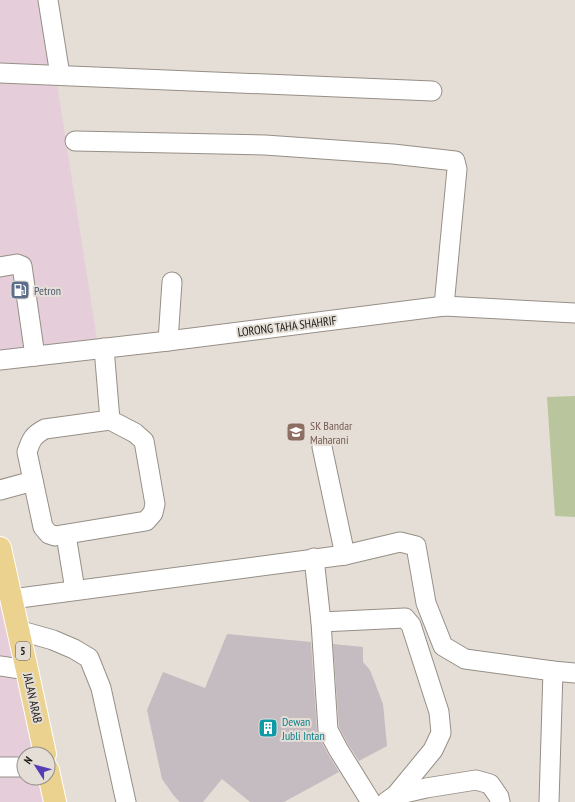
<svg xmlns="http://www.w3.org/2000/svg" width="575" height="802" font-family="'PT Sans Narrow',sans-serif">
<style>
.commercial{fill:#e5ceda}
.green{fill:#b9c59c}
.building{fill:#c5bcc1}
.lines{fill:none;stroke-linecap:round;stroke-linejoin:round}
.minor-casing{stroke:#968f87;stroke-width:21}
.major-casing{stroke:#fff;stroke-width:24}
.minor{stroke:#fff;stroke-width:19}
.major{stroke:#ecd28f;stroke-width:22}
.labels{text-anchor:middle;dominant-baseline:central;stroke-width:4;stroke-linejoin:round;paint-order:stroke}
.shield{fill:#e5ded6;stroke:#585450;stroke-width:1}
.shield-label{font-size:11px;font-weight:bold;fill:#1b1916}
.service-label{font-size:12px;fill:#4e5e75;stroke:#e5ded6;text-anchor:start}
.street-label{font-size:12px;fill:#1b1916;stroke:#e5ded6}
.education-label{font-size:12px;fill:#785e54;stroke:#e5ded6;text-anchor:start}
.culture-label{font-size:12px;fill:#0d838f;stroke:#e5ded6;text-anchor:start}
</style>
<rect width="100%" height="100%" fill="#e5ded6"/>
<g class="commercial">
<path d="M0,0H44L97,339L0,353Z"/>
<path d="M0,579L34,754H24V778H38L43,802H0Z"/>
</g>
<path class="green" d="M575,396V517L555,516L547,397Z"/>
<g class="building">
<path d="M227,634L311,642L317,731L318,735L328,754L339,772L284,802H250L222,779L203,802H180L174,796L162,779L147,710L163,672L205,688Z"/>
<path d="M333,644L363,647V662L370,670L383,704L387,746L359,761L348,744L339,727Z"/>
</g>
<g class="lines">
<defs>
<g id="minor">
<path d="M48,0L60,75"/>
<path d="M0,73L432,91"/>
<path d="M75,141L265,145L393,154L455,161L457,169L444,306"/>
<path d="M0,267L17,264L22,266L35,356"/>
<path d="M168,341L172,282"/>
<path d="M104,348L110,420"/>
<path d="M0,360L168,341L444,306L575,313"/>
<path d="M110,420L135,433L144,441L155,504L153,513L146,521L55,536L49,534L43,527L27,452C31,440 33,435 45,429Z"/>
<path d="M322,447L345,555"/>
<path d="M0,490L33,481"/>
<path d="M66,535L75,590"/>
<path d="M314,558L321,622L405,618L411,625L439,712L441,733L433,750L396,795L386,802"/>
<path d="M12,599L345,555L400,542L416,546L426,603L443,646L465,659L553,671L575,673"/>
<path d="M321,622L328,730L338,749L371,802"/>
<path d="M18,630L53,640L74,649L89,658L101,688L126,802"/>
<path d="M0,666L27,670"/>
<path d="M0,767H24"/>
<path d="M396,799V795L426,788L476,780L490,784L499,797L500,802"/>
<path d="M549,802L553,671"/>
</g>
<g id="major">
<path d="M0,548L27,670L45,754"/>
<path d="M48,770L55,802"/>
</g>
</defs>
<use href="#minor" class="minor-casing"/>
<use href="#major" class="major-casing"/>
<use href="#minor" class="minor"/>
<use href="#major" class="major"/>
</g>
<defs>
<symbol id="fuel-square" viewBox="-11 -11 22 22"><rect x="-9" y="-9" width="18" height="18" rx="4" fill="#5c6f8a" stroke="#e5ded6"/><path d="M-5.5-6h7V0h2V4h1.3V-2.5L3-4.5l.8-.8L6-3V5H2.5V1h-1V6h-7ZM-4.2-4.7v3.2H.2V-4.7Z" fill="#fff"/></symbol>
<symbol id="school-square" viewBox="-11 -11 22 22"><rect x="-9" y="-9" width="18" height="18" rx="4" fill="#8d6e63" stroke="#e5ded6"/><path d="M0-5L7-2L0 1L-7-2ZM-4 1L0 2.5L4 1V4Q0 6-4 4Z" fill="#fff"/></symbol>
<symbol id="building-square" viewBox="-11 -11 22 22"><rect x="-9" y="-9" width="18" height="18" rx="4" fill="#0f9aa8" stroke="#e5ded6"/><path d="M-4-6H4V6H1V3H-1V6H-4ZM-2.5-4.3h1.7v1.8h-1.7ZM.8-4.3h1.7v1.8H.8ZM-2.5-1h1.7V.8h-1.7ZM.8-1h1.7V.8H.8Z" fill="#fff"/></symbol>
</defs>
<g fill-rule="evenodd">
<use href="#fuel-square" x="9" y="279" width="22" height="22"/>
<use href="#school-square" x="285" y="421" width="22" height="22"/>
<use href="#building-square" x="257" y="717" width="22" height="22"/>
</g>
<g class="labels">
<rect class="shield" x="16" y="642" width="14" height="18" rx="3"/>
<g class="shield-label">
<text x="23" y="651">5</text>
</g>
<g class="service-label">
<text x="34" y="290">Petron</text>
</g>
<g class="street-label">
<text transform="translate(287 326) rotate(-7)">LORONG TAHA SHAHRIF</text>
<text transform="translate(33 698) rotate(78)">JALAN ARAB</text>
</g>
<g class="education-label">
<text x="310" y="425">SK Bandar<tspan x="310" dy="14">Maharani</tspan></text>
</g>
<g class="culture-label">
<text x="282" y="721">Dewan<tspan x="282" dy="14">Jubli Intan</tspan></text>
</g>
</g>
<g transform="translate(36 766) rotate(306)"><circle r="19" fill="#e5ded6" stroke="#948f89"/>
<path d="M0-3L7 15L0 10L-7 15Z" fill="#553db5"/>
<text y="-6" font-size="11" font-weight="bold" text-anchor="middle" fill="#1b1916">N</text>
</g>
</svg>
